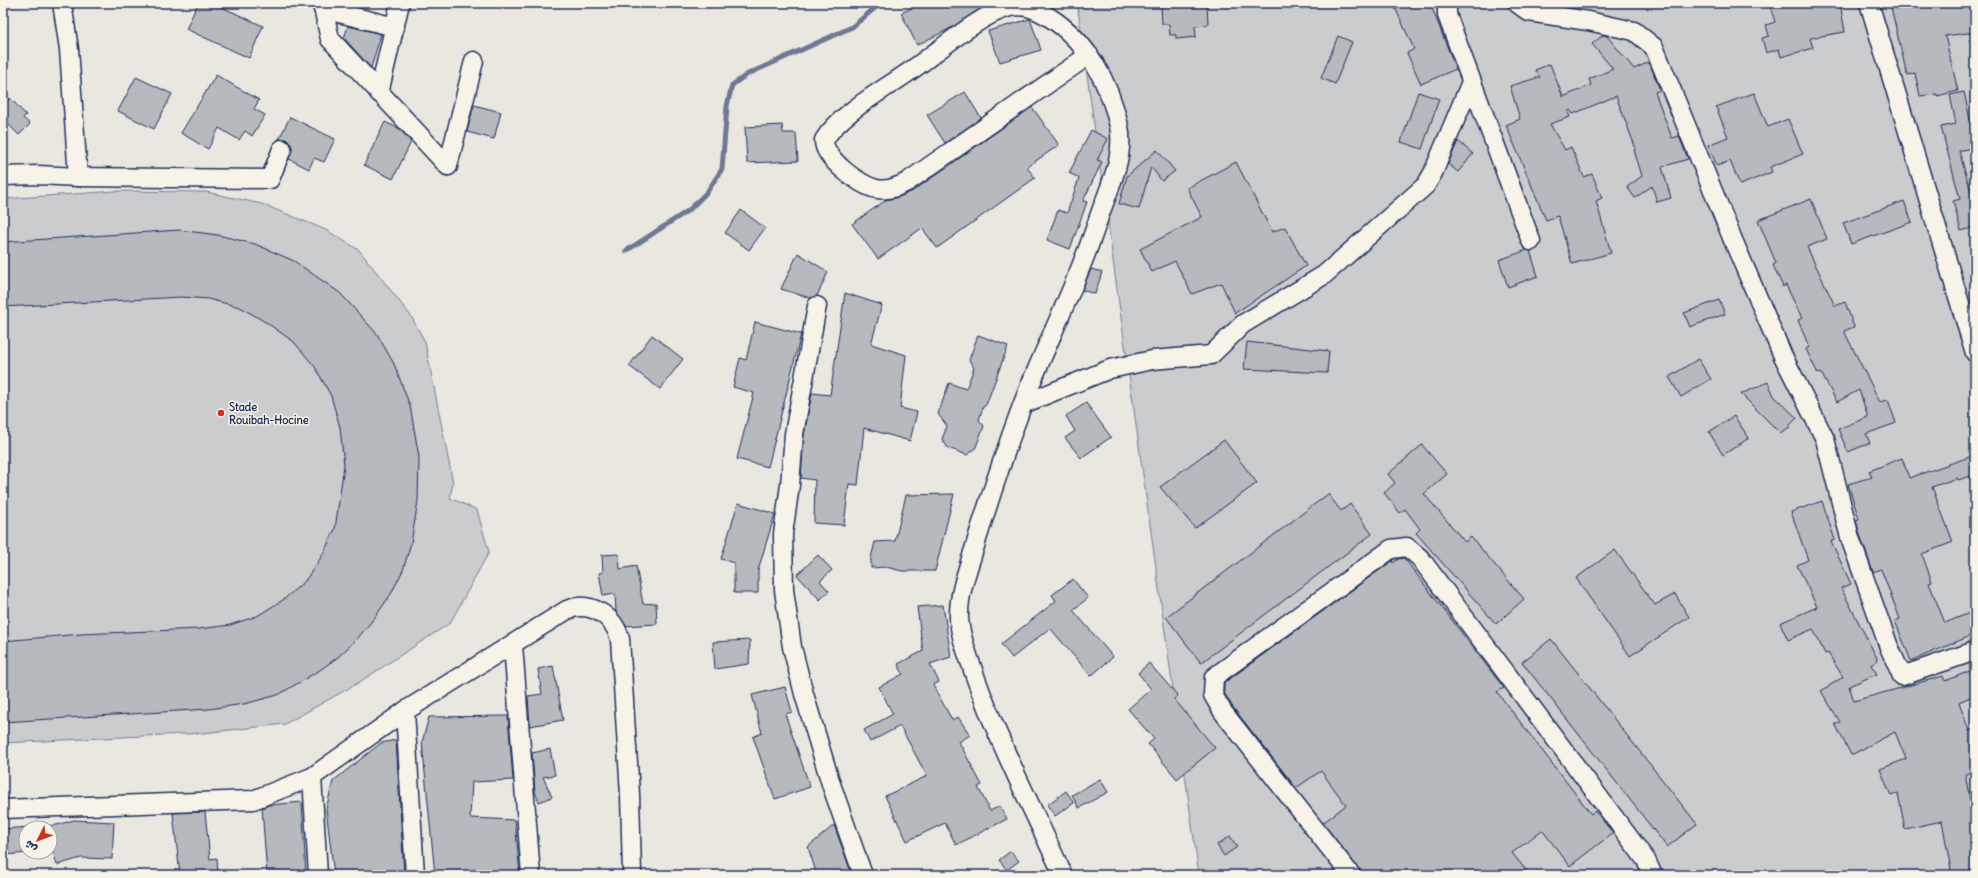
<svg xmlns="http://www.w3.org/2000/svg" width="1978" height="878" font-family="Delius,'Playpen Sans Arabic',sans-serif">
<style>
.green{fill:#cbcccd;stroke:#737e96}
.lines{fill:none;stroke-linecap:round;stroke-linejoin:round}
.stream{stroke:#6d7892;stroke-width:5}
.building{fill:#b6babf;stroke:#1b2f5e}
.minor-casing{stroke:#1b2f5e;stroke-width:21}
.minor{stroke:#f7f3e8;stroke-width:18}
.poi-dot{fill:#c8321e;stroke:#f7f3e8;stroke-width:1.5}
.labels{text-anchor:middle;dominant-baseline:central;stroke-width:3;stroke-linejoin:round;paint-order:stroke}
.poi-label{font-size:11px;font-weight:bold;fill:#1b2f5e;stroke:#f7f3e8;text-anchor:start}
</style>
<rect width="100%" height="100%" fill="#eae7e0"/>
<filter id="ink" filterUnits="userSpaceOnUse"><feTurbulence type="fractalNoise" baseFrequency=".025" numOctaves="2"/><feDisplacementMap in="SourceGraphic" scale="8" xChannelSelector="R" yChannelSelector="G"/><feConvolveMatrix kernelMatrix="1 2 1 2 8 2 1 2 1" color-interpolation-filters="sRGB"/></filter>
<g filter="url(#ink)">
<g class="green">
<path d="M1077,3H1975V875H1199Z"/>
<path d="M116,191L206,192L262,204L326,230L359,250L411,316L425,342L453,483L450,498L477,510L489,552L450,623L358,683L285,724L203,733L3,743V199Z"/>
</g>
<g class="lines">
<path class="stream" d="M626,251L689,210L707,192L722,169L727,106L732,85L748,74L852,27L876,7L878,3"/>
</g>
<g class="building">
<path d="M198,3H213L263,26L249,58L186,29Z"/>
<path d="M922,3H991L949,29L917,45L901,13Z"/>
<path d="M1161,3H1207L1208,25L1195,26L1196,37L1176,39V35H1170L1169,24H1162Z"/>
<path d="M1393,3H1430L1456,69L1421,84L1407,53L1414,49Z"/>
<path d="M1769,3H1840L1845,32L1810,38L1813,48L1781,57L1779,49L1766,53L1762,38L1769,36L1766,25L1775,22Z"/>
<path d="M1890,3H1975V32L1945,36L1958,91L1937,96V94L1920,96L1915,73L1907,75Z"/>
<path d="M1030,19L1041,50L1000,62L988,31Z"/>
<path d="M348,26L381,34L371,68L344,38Z"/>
<path d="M1603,35L1607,36L1634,69L1649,62L1660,90L1655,92L1672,138L1679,136L1688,159L1662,167L1671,198L1657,202L1652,186L1635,198L1627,187L1642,176L1634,150L1636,149L1616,96L1573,114L1570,110L1568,112L1570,117L1550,124L1565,150L1571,147L1584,177L1592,174L1602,198L1596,201L1611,253L1572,264L1558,216L1546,220L1506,125L1520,119L1510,86L1540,77L1535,70L1550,64L1563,97L1591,85L1589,79L1613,69L1592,44Z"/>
<path d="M1338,36L1352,42L1335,84L1321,78Z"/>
<path d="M216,75L259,100L254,109L265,115L252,136L245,131L239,140L219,128L208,149L181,133Z"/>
<path d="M136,77L172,94L154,129L118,111Z"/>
<path d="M965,92L981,118L945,143L927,115Z"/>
<path d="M1418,92L1439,99L1422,149L1401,142Z"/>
<path d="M1964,92L1971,124L1975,123V147L1959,151L1972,195H1975V227L1961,231L1953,201L1960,199L1941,127L1956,124L1950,95Z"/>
<path d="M1754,93L1768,127L1788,119L1803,154L1770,167L1772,172L1740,185L1730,161L1717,166L1708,145L1728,137L1716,107Z"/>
<path d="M10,98L26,115L23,118L30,124L19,135L3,119V105Z"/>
<path d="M474,105L501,112L494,139L467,132Z"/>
<path d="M1032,107L1059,145L1027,167L1035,178L937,248L922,228L878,259L852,224L886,200L899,197L913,191Z"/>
<path d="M290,117L335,139L324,162L314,158L309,169L289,159L292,148L290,143L286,139H279Z"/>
<path d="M385,122L400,129L411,142L393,179L364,165Z"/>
<path d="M782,125L783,133H796L798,161L747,163L745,127Z"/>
<path d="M1091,130L1108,139L1097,160L1102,162L1083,201L1087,202L1070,249L1047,240L1058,210L1067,213L1079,178L1069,173Z"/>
<path d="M1458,141L1473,154L1458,172L1448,164Z"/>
<path d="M1157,150L1175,171L1162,181L1151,167L1139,209L1119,204L1127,176Z"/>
<path d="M1236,162L1272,232L1285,227L1306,266L1235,313L1221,283L1192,294L1175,261L1152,272L1140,249L1202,217L1187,188Z"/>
<path d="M1811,199L1827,239L1807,247L1835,306L1845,302L1854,327L1844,331L1880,402L1888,400L1896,423L1866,434L1870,443L1848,452L1838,429L1868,417L1859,390L1837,402L1821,373L1818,374L1806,349L1809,347L1798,320L1802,318L1786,285L1783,287L1773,265L1776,263L1758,220Z"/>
<path d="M1904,201L1912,222L1851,244L1843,223Z"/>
<path d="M741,210L765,228L749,250L725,233Z"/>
<path d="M179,230L218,235L255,244L294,261L340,293L377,334L394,364L410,406L419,457L418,501L411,543L403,570L391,594L375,617L357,639L338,657L320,670L278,695L244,704L209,709L3,722V641L81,634L199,629L230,625L257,616L283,600L305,581L322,556L335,529L344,465L340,427L331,396L315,367L294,342L267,323L240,307L208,299L181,297L3,307V242Z"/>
<path d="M1527,250L1530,251L1538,276L1508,287L1499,260Z"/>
<path d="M798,253L828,272L817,296L810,298L781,289Z"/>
<path d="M1091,269L1102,272L1095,294L1082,290Z"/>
<path d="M845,293L882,305L871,344L906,355L900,408L917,412L910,441L864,428L858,485L849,484L844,525L814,523L815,480L801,478L804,435L812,393L830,395Z"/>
<path d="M1719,300L1725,314L1690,327L1684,313Z"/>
<path d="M755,322L801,334L768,467L737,459L754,393L733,387L740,358L746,360Z"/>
<path d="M652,335L683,359L660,389L629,366Z"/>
<path d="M978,335L1008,346L986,405L983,407L979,420L984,426L975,449L967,455L948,448L942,439L947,426L938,414L949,383L966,389L974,368L969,360Z"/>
<path d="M1247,342L1329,351L1327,373L1244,369Z"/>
<path d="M1698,359L1711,379L1681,397L1669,377Z"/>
<path d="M1768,382L1774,396L1797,418L1790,425V427L1780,433L1741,394Z"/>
<path d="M1086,403L1111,437L1081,458L1065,438L1075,431L1066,416Z"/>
<path d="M1734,416L1749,438L1723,455L1709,432Z"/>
<path d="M1224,440L1257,483L1195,528L1160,487Z"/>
<path d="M1422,445L1447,474L1424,494L1465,542L1471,537L1524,599L1496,624L1416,533L1420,529L1405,509L1400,513L1384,493L1395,483L1388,474Z"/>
<path d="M1975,455V475L1958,480L1957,478L1932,487L1953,542L1922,554L1932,582L1929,583L1945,623L1972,612L1975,621V634L1911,661L1895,621L1900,619L1881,569L1873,572L1860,535L1856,520L1859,519L1848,484L1872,477L1869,471L1902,458L1909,478Z"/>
<path d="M954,494L935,571H902L886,567L871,568V558L875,542L895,541L906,495Z"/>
<path d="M1328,494L1341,511L1350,504L1372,534L1201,663L1166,617Z"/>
<path d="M1822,501L1835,540L1831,541L1851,584L1841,588L1878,660L1871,665L1877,674L1849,686L1854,701L1943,676L1945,681L1970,671L1975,684V695L1959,702L1969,731L1975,729V771L1965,774L1975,826V875H1952L1942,821L1905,829L1898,793L1891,796L1880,769L1906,759L1895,732L1851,755L1835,724L1840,722L1821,691L1843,677L1828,653L1825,654L1813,629L1788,640L1780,623L1817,607L1797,565L1808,560L1791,512Z"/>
<path d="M738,503L775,514L758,570V593H734V563L721,559Z"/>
<path d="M1615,550L1655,605L1675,594L1689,617L1630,656L1576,578Z"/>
<path d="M619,554L620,569L636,566L643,604L656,603L657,624L626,626L616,612L615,594L603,596L599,573L603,572L602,555Z"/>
<path d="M818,555L832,570L820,581L829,591L820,600L797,575Z"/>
<path d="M1404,558L1504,688L1497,692L1591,814L1595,811L1613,833L1570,866L1542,830L1512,853L1530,875H1361L1359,869L1323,823L1346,805L1321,771L1296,788L1232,706L1224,692V683L1392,561L1393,563L1398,559Z"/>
<path d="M1073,579L1088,598L1073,610L1113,657L1091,676L1050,628L1012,658L1001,644L1056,601L1052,595Z"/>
<path d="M943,605L951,657L930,664L939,682L933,685L952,720L958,717L970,735L959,742L982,785L978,787L990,811L1000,806L1007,819L956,845L945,823L907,841L885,796L927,776L900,726L870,742L864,730L893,714L879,687L903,674L898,664L923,651L917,607Z"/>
<path d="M1551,639L1697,824L1667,847L1522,662Z"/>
<path d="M750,640L749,664L715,669L713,642Z"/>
<path d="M1149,663L1178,696L1174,699L1215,748L1177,779L1148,744L1154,739L1128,709L1151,689L1138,673Z"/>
<path d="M553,666L563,720L530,726L528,696L542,694L538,669Z"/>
<path d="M785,687L792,712L785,714L810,787L775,799L753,737L762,733L752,695Z"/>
<path d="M508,716L513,780L472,782L470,818L515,820L520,875H435L422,742L429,717Z"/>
<path d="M396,740L404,875H334L326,809L333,781L381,743Z"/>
<path d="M550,749L555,775L543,777L552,797L539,802L535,792L532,753Z"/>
<path d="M1100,779L1108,792L1079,808L1072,795Z"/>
<path d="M1066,791L1074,803L1055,816L1047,805Z"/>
<path d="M302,802L306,875H267L262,808L269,805Z"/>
<path d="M205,812L210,859L217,858L218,875H180L173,813Z"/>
<path d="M74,820L114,822L112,859L81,858L57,865L53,851H50V828H26V852H43L3,855V829L57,825Z"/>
<path d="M834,825L852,875H817L808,847Z"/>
<path d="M1230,836L1237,847L1224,856L1217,845Z"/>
<path d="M1011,851L1019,861L1007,870L999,860Z"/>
</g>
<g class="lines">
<defs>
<g id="minor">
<path d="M62,3L69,49L78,177"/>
<path d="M322,3L330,39L448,166"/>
<path d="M1447,3V15L1531,241"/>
<path d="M1517,3L1529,12L1588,21L1634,31L1654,47L1733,240L1783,356L1825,439L1850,538L1889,647L1902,676L1975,651"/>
<path d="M1869,3L1975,353"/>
<path d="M323,9L395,27"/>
<path d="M379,93L400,3"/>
<path d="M448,166L474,61"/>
<path d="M3,176L38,175L78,177L270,179L282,149"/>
<path d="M817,306L794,434L790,485L783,534L784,590L792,647L804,694L831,784L863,875"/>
<path d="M1023,404L1110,369L1152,360L1211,355L1243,324L1324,275L1426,185L1433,173L1471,82"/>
<path d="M513,645L531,875"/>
<path d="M405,711L415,875"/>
<path d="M312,777L318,875"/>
<path d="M3,809L253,800L312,777L405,711L567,610C590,600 614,616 620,639L630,794L632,875"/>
<path d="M1063,875C1033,809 999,744 975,676C969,657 960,638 959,618C958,590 971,562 978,536C993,488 1009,439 1027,393C1052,332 1080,276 1100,214C1110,186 1125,156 1119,126C1109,82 1087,41 1049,17C1036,9 1025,4 1010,7C980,14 939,51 913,69C887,88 840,113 824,140C823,158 860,186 877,189C888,191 897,187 907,182L1089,55"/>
<path d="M1351,875L1223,712L1213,695L1214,677L1391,549L1407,547L1420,558L1646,860L1651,871L1650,875"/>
</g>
</defs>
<use href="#minor" class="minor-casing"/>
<use href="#minor" class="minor"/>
</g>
</g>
<circle class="poi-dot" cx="221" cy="413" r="4"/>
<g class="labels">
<g class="poi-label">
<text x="229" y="407">Stade<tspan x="229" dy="13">Rouibah-Hocine</tspan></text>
</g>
</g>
<rect width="1978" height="878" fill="none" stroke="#f7f3e8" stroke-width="16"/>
<rect x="8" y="8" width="1962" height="862" fill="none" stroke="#1b2f5e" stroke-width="1.5" filter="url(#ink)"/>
<g transform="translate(38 840) rotate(228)"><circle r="19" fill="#f7f3e8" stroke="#9fa5b1"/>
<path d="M0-3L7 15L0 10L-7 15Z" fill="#c8321e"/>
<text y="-6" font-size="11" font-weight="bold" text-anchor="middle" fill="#1b2f5e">ش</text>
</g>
</svg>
